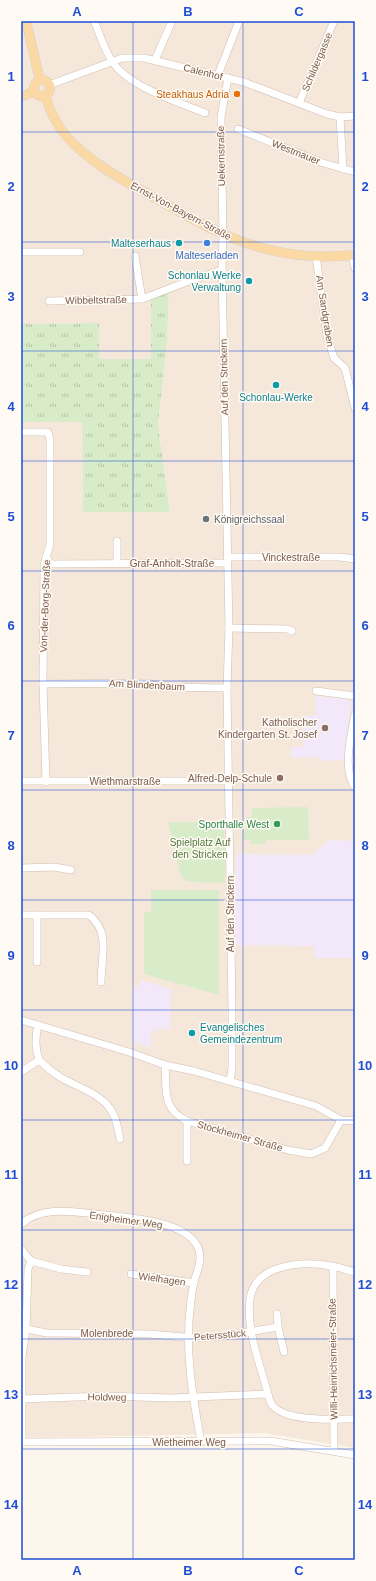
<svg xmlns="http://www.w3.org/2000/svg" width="376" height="1581" font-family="Helvetica,sans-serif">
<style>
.residential{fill:#f5e8da}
.education{fill:#f3e8fa}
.grass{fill:url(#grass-tufts)}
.park{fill:#d8ecc9}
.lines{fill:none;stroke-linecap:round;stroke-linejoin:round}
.minor-casing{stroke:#d1beb0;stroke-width:8}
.major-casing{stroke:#dad1cd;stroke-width:10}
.minor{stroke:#fff;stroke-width:7}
.major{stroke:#fbd9a5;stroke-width:9}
.grid{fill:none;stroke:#1d4ed8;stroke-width:1;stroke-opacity:0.55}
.food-dot{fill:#e8710a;stroke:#fffaf3;stroke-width:1.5}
.culture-dot{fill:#0f9aa8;stroke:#fffaf3;stroke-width:1.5}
.shop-dot{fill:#3f7fe0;stroke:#fffaf3;stroke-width:1.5}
.worship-dot{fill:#6b7280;stroke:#fffaf3;stroke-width:1.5}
.education-dot{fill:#8d6e63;stroke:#fffaf3;stroke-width:1.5}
.leisure-dot{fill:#2e9e5b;stroke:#fffaf3;stroke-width:1.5}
.labels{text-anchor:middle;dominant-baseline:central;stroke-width:3;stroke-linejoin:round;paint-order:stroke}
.street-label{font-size:10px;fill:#7a5c4d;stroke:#fffaf3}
.food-label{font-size:10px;fill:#c56008;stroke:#fffaf3;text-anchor:end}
.culture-label{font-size:10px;fill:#0d838f;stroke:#fffaf3;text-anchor:end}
.shop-label{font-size:10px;fill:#366cbe;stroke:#fffaf3}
.worship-label{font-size:10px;fill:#5b616d;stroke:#fffaf3;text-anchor:start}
.education-label{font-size:10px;fill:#785e54;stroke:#fffaf3;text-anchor:end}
.leisure-label{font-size:10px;fill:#27864d;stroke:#fffaf3;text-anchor:end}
.park-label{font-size:10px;fill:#537a41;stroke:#fffaf3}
.neatline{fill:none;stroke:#1d4ed8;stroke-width:1.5}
.grid-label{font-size:13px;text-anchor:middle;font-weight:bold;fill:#1d4ed8}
</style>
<defs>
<pattern id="grass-tufts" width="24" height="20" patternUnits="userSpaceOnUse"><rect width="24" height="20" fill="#d8ecc9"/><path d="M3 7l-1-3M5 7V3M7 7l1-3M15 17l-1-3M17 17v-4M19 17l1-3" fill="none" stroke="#b4c2a5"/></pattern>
</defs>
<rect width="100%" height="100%" fill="#fdf6ec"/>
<path class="residential" d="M21,21H355V1448L264,1433L21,1438V422H82L83,512L170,511L158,425L167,343L169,292L151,300V359H99L98,323L21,324Z"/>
<g class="education">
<path d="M316,696L346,699L351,702L344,760L319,761L318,757L291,758V747H303V716L316,715Z"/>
<path d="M329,840L355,841V958H315L314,946L236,945V854L312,855Z"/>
<path d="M141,980L171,989L170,1029H154V1032H151V1048L134,1042L133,993Z"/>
</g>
<path class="grass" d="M169,292L167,343L158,425L170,512H83L82,422H21V324L99,323V359H151V299Z"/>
<g class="park">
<path d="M308,807L309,840H266L265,844H251V840H243V830H246V817H252V808Z"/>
<path d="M168,822H224L225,883L193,882L185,880L180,873Z"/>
<path d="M151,890H219V995L144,974V912H151Z"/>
</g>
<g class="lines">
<defs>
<g id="minor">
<path d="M94,21C100,34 104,49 112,61C127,86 178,102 205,113"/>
<path d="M155,60L172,21"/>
<path d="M218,75L239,21"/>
<path d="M228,78L221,117L223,234L222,268L229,628L227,688L232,1009V1068L230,1081"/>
<path d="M49,85L122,58H144L244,82L327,114L340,117L355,116"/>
<path d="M299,103L334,21"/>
<path d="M340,117L343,169"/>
<path d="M238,129L323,163L355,172"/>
<path d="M21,252H80"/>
<path d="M352,255L355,268"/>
<path d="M135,256L142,299"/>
<path d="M316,256L327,336L334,358L345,368L355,408"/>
<path d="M49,301L142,299L189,281L222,270"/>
<path d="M21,432H48L50,440V544L44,565L43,684L46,782"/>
<path d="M227,520H257"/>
<path d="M117,541V564"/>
<path d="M46,557L51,564L227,563"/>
<path d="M227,557H340L355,559"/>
<path d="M229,628L288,629L292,631"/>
<path d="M43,684L148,683L158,687L227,688"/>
<path d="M316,691L355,696"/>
<path d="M355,715C351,735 342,770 355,787"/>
<path d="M21,781H229"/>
<path d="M21,868L54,867L71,870"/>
<path d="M21,915H89C111,932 101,957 101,982"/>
<path d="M37,962V915"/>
<path d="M21,1020L129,1052L165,1065L194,1071L316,1106L341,1120L355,1121"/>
<path d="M39,1060C45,1066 52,1072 60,1077C77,1087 100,1093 111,1110C117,1119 118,1129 120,1139"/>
<path d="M165,1065C167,1090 161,1108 187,1121L288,1150L311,1154L325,1148L341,1120"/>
<path d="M21,1072L39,1060C35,1048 35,1037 38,1025"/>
<path d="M187,1161V1121"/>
<path d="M21,1224C44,1204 78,1213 106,1215C130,1218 182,1221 196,1244C199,1248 200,1253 200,1258C200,1266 196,1274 194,1282C192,1290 191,1300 190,1309C185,1354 193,1398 201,1442"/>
<path d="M21,1249L31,1261L28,1269L26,1329L22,1357V1442"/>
<path d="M31,1261L61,1269L87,1272"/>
<path d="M333,1266L334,1451"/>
<path d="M131,1274L194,1283"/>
<path d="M277,1314L278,1327L284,1352"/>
<path d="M26,1329L47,1333L149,1334L195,1338L224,1336L278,1327"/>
<path d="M268,1394C269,1398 270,1403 273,1406C287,1422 334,1419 355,1419"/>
<path d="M22,1399L104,1396L171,1398L268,1394C260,1364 246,1330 250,1299C255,1263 304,1261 331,1266C339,1267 347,1270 355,1272"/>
<path d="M21,1442L271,1441L355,1455"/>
</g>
<g id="major">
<path d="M26,21L40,80"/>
<circle cx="42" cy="88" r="8"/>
<path d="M45,96C50,111 58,127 68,138C91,163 121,179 150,195C185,215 220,236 259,247C289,256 324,258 355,255"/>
<path d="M21,97L34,91"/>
</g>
</defs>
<use href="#minor" class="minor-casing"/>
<use href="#major" class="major-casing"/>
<use href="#minor" class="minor"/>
<use href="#major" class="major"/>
</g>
<path class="grid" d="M133,21V1560M243,21V1560M21,132H355M21,242H355M21,351H355M21,461H355M21,571H355M21,681H355M21,790H355M21,900H355M21,1010H355M21,1120H355M21,1230H355M21,1339H355M21,1449H355"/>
<circle class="food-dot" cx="237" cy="94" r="4"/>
<g class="culture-dot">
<circle cx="179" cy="243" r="4"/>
<circle cx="249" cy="281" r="4"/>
<circle cx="276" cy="385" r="4"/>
<circle cx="192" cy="1033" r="4"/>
</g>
<circle class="shop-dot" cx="207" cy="243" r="4"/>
<circle class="worship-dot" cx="206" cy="519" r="4"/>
<g class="education-dot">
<circle cx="325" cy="728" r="4"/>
<circle cx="280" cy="778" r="4"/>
</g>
<circle class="leisure-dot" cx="277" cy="824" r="4"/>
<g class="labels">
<g class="street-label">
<text transform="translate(317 62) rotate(-67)">Schildergasse</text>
<text transform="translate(203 72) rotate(14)">Calenhof</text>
<text transform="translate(296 152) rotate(22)">Westmauer</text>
<text transform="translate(221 156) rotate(-91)">Uekernstraße</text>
<text transform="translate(181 211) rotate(28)">Ernst-Von-Bayern-Straße</text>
<text transform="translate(96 300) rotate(-1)">Wibbeltstraße</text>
<text transform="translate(325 311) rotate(81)">Am Sandgraben</text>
<text transform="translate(224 377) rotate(-91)">Auf den Strickern</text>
<text x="291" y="557">Vinckestraße</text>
<text x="172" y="563">Graf-Anholt-Straße</text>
<text transform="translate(45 606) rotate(-88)">Von-der-Borg-Straße</text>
<text transform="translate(147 685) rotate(3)">Am Blindenbaum</text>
<text x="125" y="781">Wiethmarstraße</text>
<text transform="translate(230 914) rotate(-90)">Auf den Strickern</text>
<text transform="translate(240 1136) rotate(16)">Stockheimer Straße</text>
<text transform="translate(126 1220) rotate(8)">Enigheimer Weg</text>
<text transform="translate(162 1279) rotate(8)">Wielhagen</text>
<text x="107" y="1333">Molenbrede</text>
<text transform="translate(220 1335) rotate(-5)">Petersstück</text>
<text transform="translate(333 1359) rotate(-91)">Willi-Heinrichsmeier-Straße</text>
<text transform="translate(107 1397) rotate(1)">Holdweg</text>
<text x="189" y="1442">Wietheimer Weg</text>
</g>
<g class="food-label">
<text x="229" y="94">Steakhaus Adria</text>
</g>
<g class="culture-label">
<text x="171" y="243">Malteserhaus</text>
<text x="241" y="275">Schonlau Werke<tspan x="241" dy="12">Verwaltung</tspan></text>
<text x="276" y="397" text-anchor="middle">Schonlau-Werke</text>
<text x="200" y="1027" text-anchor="start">Evangelisches<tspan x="200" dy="12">Gemeindezentrum</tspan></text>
</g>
<g class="shop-label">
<text x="207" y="255">Malteserladen</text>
</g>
<g class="worship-label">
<text x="214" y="519">Königreichssaal</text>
</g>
<g class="education-label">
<text x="317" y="722">Katholischer<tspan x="317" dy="12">Kindergarten St. Josef</tspan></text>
<text x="272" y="778">Alfred-Delp-Schule</text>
</g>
<g class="leisure-label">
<text x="269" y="824">Sporthalle West</text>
</g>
<g class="park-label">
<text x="200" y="842">Spielplatz Auf<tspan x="200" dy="12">den Stricken</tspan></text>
</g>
</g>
<rect width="376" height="1581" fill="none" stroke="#fffaf3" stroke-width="44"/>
<rect x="22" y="22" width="332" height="1537" class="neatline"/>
<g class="grid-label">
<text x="77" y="16">A</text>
<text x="188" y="16">B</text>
<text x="299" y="16">C</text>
<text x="11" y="81">1</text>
<text x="365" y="81">1</text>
<text x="11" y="191">2</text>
<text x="365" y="191">2</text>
<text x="11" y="301">3</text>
<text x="365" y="301">3</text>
<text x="11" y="411">4</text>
<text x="365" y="411">4</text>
<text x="11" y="521">5</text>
<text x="365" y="521">5</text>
<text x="11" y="630">6</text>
<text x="365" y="630">6</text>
<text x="11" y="740">7</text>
<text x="365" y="740">7</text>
<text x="11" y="850">8</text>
<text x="365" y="850">8</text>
<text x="11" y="960">9</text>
<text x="365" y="960">9</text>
<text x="11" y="1070">10</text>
<text x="365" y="1070">10</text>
<text x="11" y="1179">11</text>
<text x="365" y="1179">11</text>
<text x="11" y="1289">12</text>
<text x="365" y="1289">12</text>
<text x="11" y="1399">13</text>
<text x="365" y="1399">13</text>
<text x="11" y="1509">14</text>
<text x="365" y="1509">14</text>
<text x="77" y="1575">A</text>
<text x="188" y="1575">B</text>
<text x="299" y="1575">C</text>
</g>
</svg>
